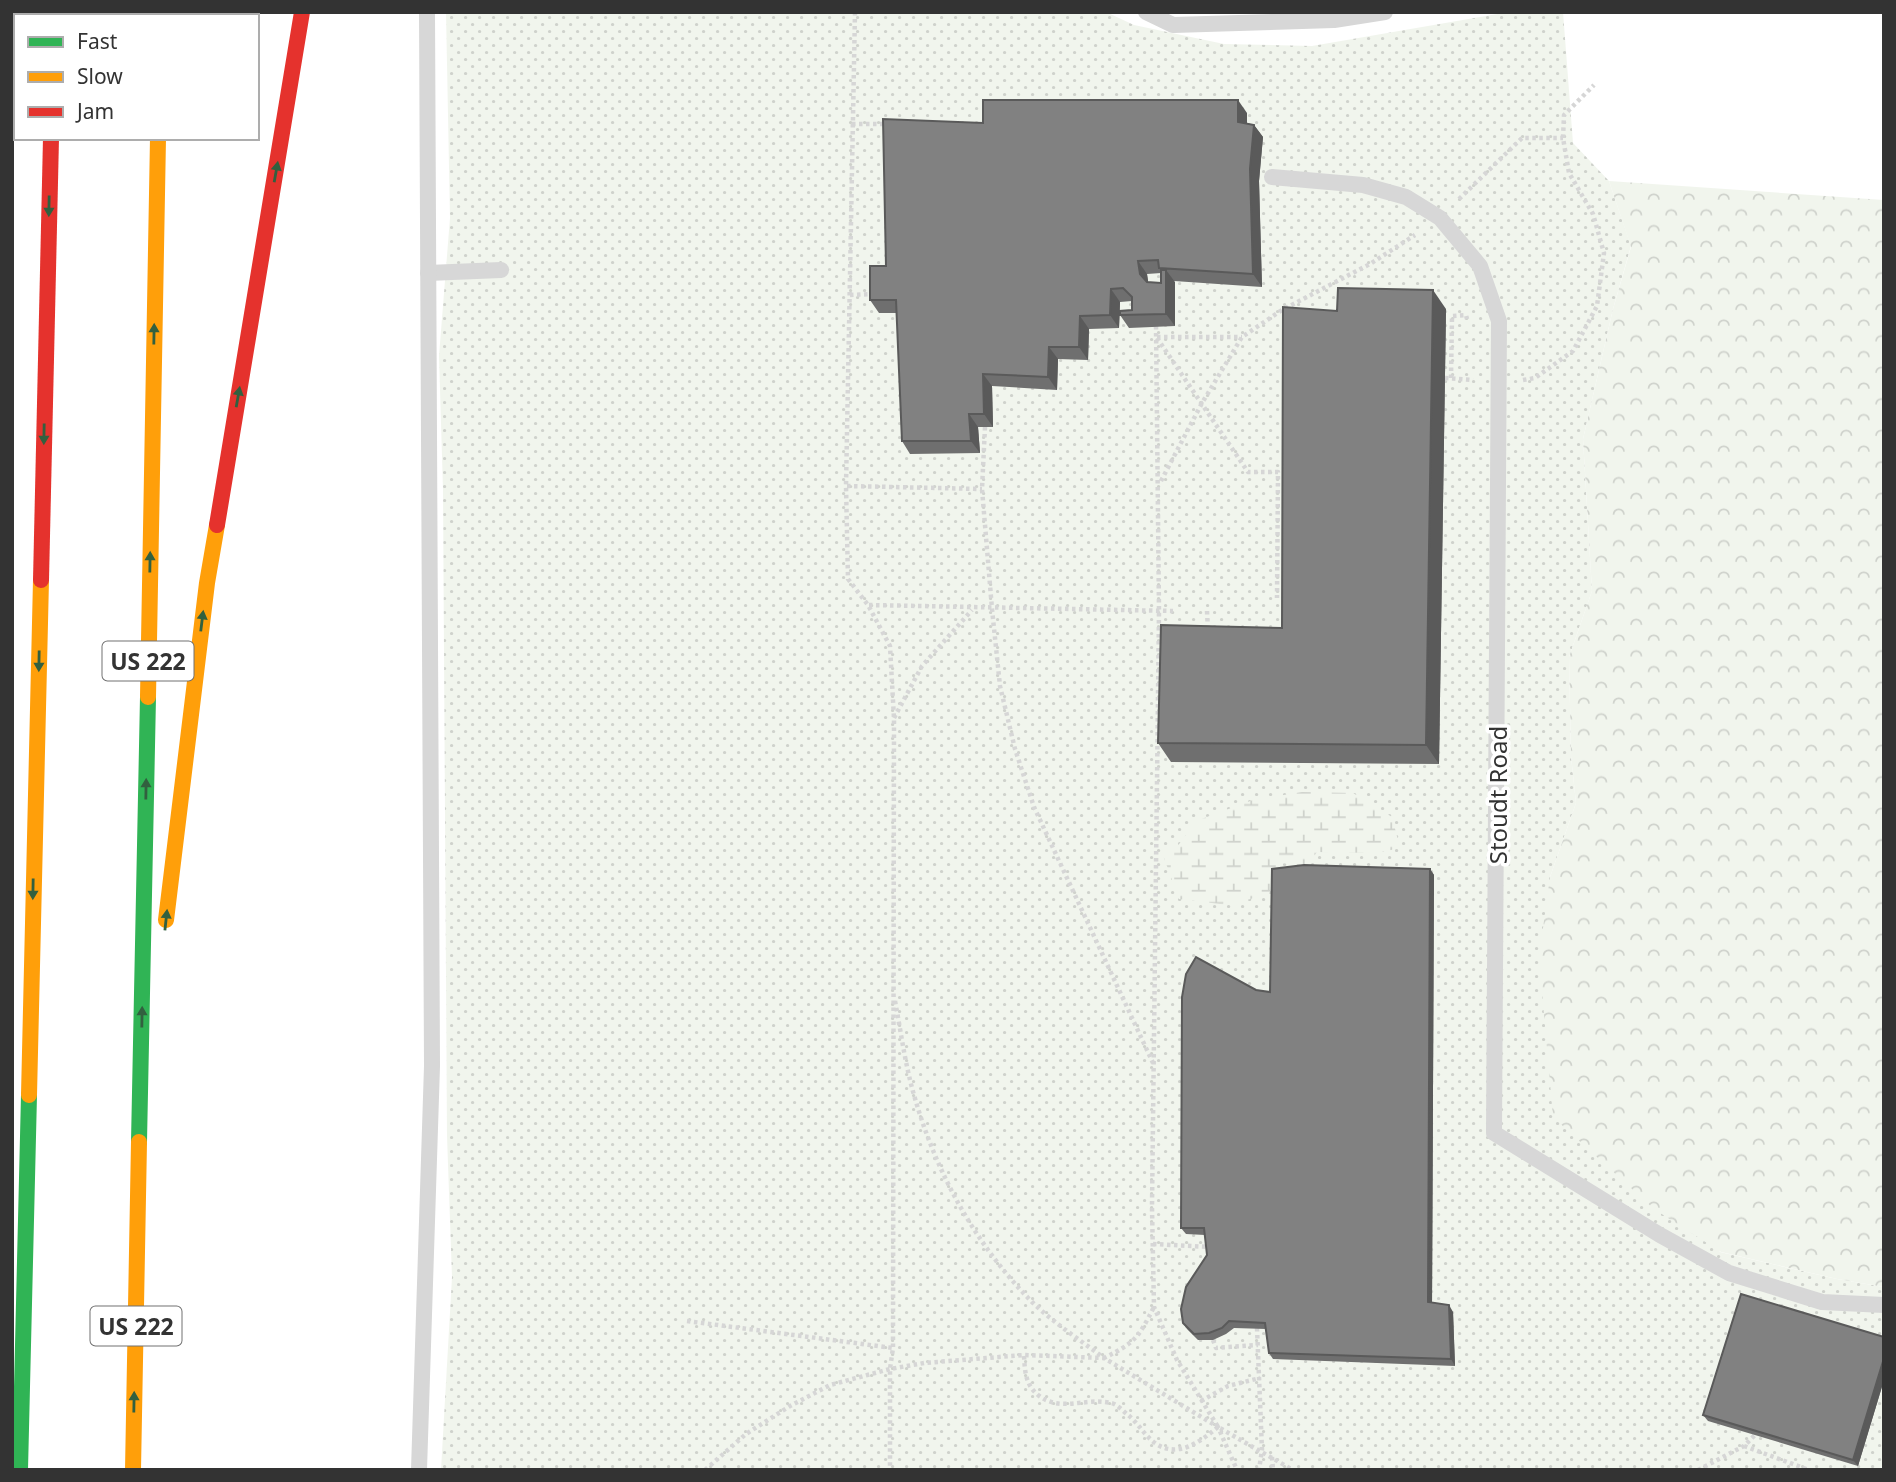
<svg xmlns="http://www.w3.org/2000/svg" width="1896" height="1482" font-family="'Noto Sans',sans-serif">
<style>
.grass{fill:url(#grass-dots)}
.forest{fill:url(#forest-crowns)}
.wetland{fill:url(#wetland-marsh)}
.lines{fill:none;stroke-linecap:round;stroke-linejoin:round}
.path{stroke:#d6d6d6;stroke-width:4.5;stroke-dasharray:3.5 3.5;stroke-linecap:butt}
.lane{stroke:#d7d7d7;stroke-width:16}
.fast{stroke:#30b455;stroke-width:16}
.slow{stroke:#ff9f0a;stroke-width:16}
.jam{stroke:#e5322d;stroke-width:16}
.wall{fill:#6f6f6f;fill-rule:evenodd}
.shaded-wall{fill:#5a5a5a}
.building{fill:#818181;stroke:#5a5a5a;stroke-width:2}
.oneway{fill:#32603f}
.labels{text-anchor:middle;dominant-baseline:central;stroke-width:7;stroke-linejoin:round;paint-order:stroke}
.shield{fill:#fff;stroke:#707070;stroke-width:2}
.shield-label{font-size:23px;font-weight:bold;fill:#333}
.street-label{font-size:24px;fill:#333;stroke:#fff}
</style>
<defs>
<pattern id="grass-dots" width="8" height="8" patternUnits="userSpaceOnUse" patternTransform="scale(1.75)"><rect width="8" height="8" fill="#f1f5ed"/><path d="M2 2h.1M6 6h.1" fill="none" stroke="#cfd2cc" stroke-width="1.8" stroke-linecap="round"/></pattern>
<pattern id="forest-crowns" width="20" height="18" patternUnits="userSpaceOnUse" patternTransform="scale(1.75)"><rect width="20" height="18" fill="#f1f5ed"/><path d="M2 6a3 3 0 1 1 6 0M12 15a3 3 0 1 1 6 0" fill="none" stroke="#cfd2cc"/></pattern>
<pattern id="wetland-marsh" width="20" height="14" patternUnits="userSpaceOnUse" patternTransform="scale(1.75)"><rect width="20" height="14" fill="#f1f5ed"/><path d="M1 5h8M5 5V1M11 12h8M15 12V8" fill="none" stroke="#cfd2cc"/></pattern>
</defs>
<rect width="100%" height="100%" fill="#fff"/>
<path class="grass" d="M446,12H1106L1134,25L1224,44L1312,46L1509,12H1563L1573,143L1609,181L1631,246L1613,309L1583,439L1592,591L1569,657L1571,756L1576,803L1550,877L1720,1252L1837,1279L1884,1287V1470H441L452,1277L447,1136L443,490L439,356L450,218Z"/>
<path class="forest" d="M1609,181L1884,200V1287L1837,1279L1721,1252L1654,1209L1553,1117L1539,957L1550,877L1576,803L1571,756L1569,657L1592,591L1583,439L1613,309L1631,247Z"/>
<path class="wetland" d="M1302,792L1353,793L1392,817L1400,848L1377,853L1317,852L1308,865L1280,863L1269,894L1228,905L1179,899L1164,858L1163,849L1177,847L1196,821L1253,800Z"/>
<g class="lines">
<g class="path">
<path d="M855,12L846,486L848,579L868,605L890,646L894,719L893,1348L890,1369V1470"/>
<path d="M852,124H886"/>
<path d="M1459,199L1522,138H1563"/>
<path d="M850,295L873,294"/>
<path d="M1156,326L1159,611L1152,1207L1154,1307L1177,1360L1218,1427L1293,1470"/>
<path d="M1157,337H1242"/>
<path d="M1157,338L1248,472H1278L1277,598"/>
<path d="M1445,378L1473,380"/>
<path d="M1451,378L1452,316L1466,315L1467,319"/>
<path d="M1523,380L1535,378L1573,351L1597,306L1604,253L1593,214L1569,173L1563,138L1564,115L1594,85"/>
<path d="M985,427L982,489L992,609L1000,686L1015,749L1034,807L1153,1063"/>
<path d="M1161,481L1202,403L1242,337L1282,310L1370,264L1415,235"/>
<path d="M847,486L982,489"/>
<path d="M869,605L1173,611"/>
<path d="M1207,611L1208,632"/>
<path d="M894,718L922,666L972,610"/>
<path d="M895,1001C901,1032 905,1064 914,1095C936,1173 975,1244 1032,1302C1054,1323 1080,1340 1104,1358C1136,1342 1138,1338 1154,1307"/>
<path d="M1153,1244L1210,1247"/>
<path d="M687,1321L893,1348"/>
<path d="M1257,1328L1262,1450L1259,1470"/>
<path d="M1213,1340L1216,1348L1258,1345"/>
<path d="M1024,1356C1025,1371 1025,1384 1038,1395C1060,1413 1085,1397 1111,1403C1117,1404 1123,1411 1128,1415C1138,1423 1145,1436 1155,1443C1177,1459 1200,1442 1218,1427"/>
<path d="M1201,1401L1228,1386L1260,1378"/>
<path d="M1744,1446L1809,1470"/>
<path d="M1272,1457L1273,1470"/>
<path d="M705,1470L746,1434L790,1406L830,1385L890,1369L924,1363L1024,1355L1104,1358L1218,1427L1237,1470"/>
<path d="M1698,1470L1744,1446L1757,1433"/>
</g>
<g class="lane">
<path d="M1146,12L1173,25L1334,20L1385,12"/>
<path d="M1272,177L1363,185L1406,197L1440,218L1480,266L1499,321L1494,1133L1660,1235L1729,1273L1822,1302L1884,1305"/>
<path d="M428,273L501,270"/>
<path d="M419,1470L432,1066L427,12"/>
</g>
<g class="fast">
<path d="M139,1142L148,697"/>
<path d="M20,1470L29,1095"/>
</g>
<g class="slow">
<path d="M148,697L158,138"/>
<path d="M166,920L207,583L217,525"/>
<path d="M29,1095L41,580"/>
<path d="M133,1470L139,1142"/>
</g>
<g class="jam">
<path d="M53,16L54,12"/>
<path d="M160,16L161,12"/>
<path d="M217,525L302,12"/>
<path d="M41,580L51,138"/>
</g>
</g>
<g class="wall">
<path d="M1247,113V123L1254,125L1263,137L1259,181L1262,287L1174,281L1175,326L1129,328L1120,315L1132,310V301L1120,302L1119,328L1089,329L1088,360L1058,359L1057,390L992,386L993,427H978L980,453L910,454L902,441L897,313H879L870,300L886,266L983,123ZM1161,273V283L1148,282L1147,274Z"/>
<path d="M1446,309L1439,764L1171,762L1158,743L1282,628L1337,311Z"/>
<path d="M1430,869L1434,875L1432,1303L1453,1312L1455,1366L1273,1359L1269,1353L1266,1329L1234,1328L1226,1334L1213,1340H1198L1187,1329L1183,1323L1207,1255L1205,1235L1186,1234L1181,1228L1256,990L1270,992Z"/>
<path d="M1884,1337V1380L1858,1466L1708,1421L1703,1415Z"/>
</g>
<g class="shaded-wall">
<path d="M1238,100L1247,113V135L1238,122Z"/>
<path d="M1254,125L1263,137L1259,181L1262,287L1253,274L1250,169Z"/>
<path d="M1138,261L1147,274L1149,287L1140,274Z"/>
<path d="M1166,270L1175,282V326L1166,314Z"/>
<path d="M1111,289L1120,302L1119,328L1110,315Z"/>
<path d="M1433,290L1446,309L1439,764L1426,745Z"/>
<path d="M1080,316L1089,329L1088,360L1079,347Z"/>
<path d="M1049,347L1058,359L1057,390L1048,377Z"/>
<path d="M983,374L992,386L993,427L984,414Z"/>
<path d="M969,414L978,427L980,453L971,441Z"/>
<path d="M1430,869L1434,875L1432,1309L1428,1302Z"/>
<path d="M1449,1305L1453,1312L1455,1366L1451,1359Z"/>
<path d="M1884,1358V1380L1858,1466L1853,1460Z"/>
</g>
<g class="building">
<path d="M983,100H1238V122L1254,125L1250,169L1253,274L1159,268L1158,260L1138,261L1140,274L1147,282L1161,283V270H1166V314L1120,315V311L1132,310V297L1123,288L1111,289L1110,315L1080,316L1079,347H1049L1048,377L983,374L984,414H969L971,441H902L896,300H870V266H886L883,119L983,123Z"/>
<path d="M1338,288L1433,290L1426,745L1158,743L1161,625L1282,628L1283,307L1337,311Z"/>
<path d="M1304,865L1430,869L1428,1302L1449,1305L1451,1359L1269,1353L1265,1323L1229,1321L1222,1328L1209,1333L1194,1334L1183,1323L1181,1309L1186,1287L1207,1255L1204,1228H1181L1182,997L1186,974L1196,957L1256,990L1270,992L1272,869Z"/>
<path d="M1741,1294L1884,1337V1358L1853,1460L1703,1415Z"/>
</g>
<defs><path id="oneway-solid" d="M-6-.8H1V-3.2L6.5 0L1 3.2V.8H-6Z" transform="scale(1.75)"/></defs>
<g class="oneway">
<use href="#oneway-solid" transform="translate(276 172) rotate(-80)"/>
<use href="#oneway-solid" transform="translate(49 206) rotate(91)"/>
<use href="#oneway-solid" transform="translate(154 334) rotate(-89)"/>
<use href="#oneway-solid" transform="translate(238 397) rotate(-80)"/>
<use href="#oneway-solid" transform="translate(44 434) rotate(91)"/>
<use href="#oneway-solid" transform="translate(150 562) rotate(-89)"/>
<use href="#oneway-solid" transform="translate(202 621) rotate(-83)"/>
<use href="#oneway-solid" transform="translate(39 661) rotate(91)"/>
<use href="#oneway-solid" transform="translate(146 789) rotate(-89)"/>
<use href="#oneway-solid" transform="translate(33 889) rotate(91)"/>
<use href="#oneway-solid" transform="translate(166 920) rotate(-84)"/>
<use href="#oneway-solid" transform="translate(142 1017) rotate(-89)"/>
<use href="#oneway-solid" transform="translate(134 1402) rotate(-89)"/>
</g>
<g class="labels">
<g class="shield">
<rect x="102.5" y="641.5" width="91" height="39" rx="5"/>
<rect x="90.5" y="1306.5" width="91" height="39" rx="5"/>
</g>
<g class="shield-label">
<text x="148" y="661">US 222</text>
<text x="136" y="1326">US 222</text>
</g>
<g class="street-label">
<text transform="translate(1497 795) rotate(-90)">Stoudt Road</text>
</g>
</g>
<rect width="1896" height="1482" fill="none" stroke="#333333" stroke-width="28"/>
<rect x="14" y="14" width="245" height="126" fill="#ffffff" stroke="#adadad" stroke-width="2"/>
<rect x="28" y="37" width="35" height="10" fill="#30b455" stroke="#adadad" stroke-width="2"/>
<text x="77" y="49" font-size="21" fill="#333333">Fast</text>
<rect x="28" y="72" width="35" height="10" fill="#ff9f0a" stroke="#adadad" stroke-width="2"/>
<text x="77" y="84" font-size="21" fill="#333333">Slow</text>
<rect x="28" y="107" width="35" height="10" fill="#e5322d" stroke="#adadad" stroke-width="2"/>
<text x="77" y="119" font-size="21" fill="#333333">Jam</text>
</svg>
